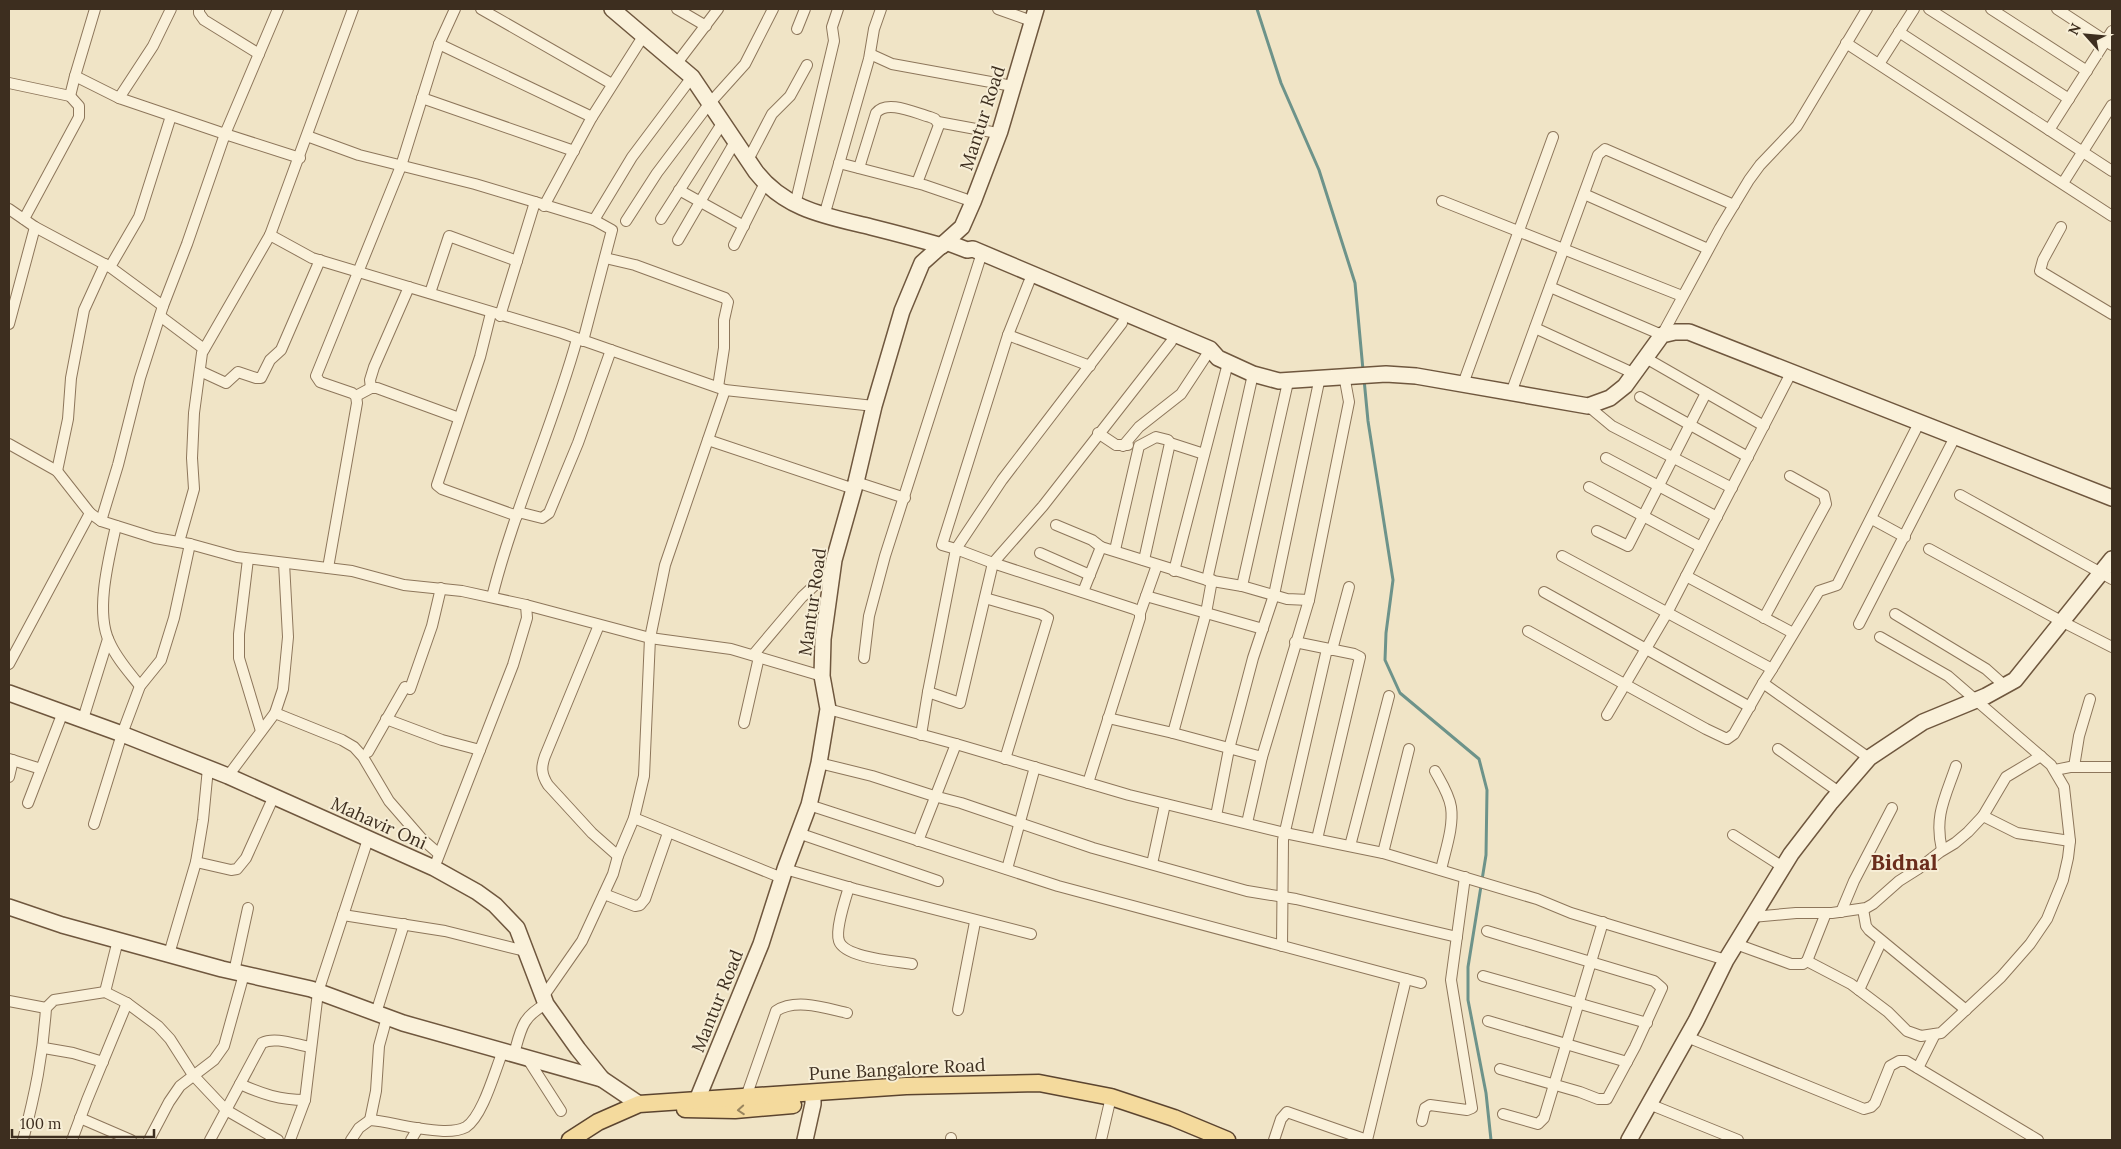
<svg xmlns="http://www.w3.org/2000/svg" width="2121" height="1149" font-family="Lora,serif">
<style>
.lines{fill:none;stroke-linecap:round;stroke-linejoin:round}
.stream{stroke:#6d938a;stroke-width:3}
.street-casing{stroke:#8d765b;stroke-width:12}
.secondary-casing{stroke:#6f573e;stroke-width:18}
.primary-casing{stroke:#5b442f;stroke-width:19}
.street{stroke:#faf1da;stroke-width:10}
.secondary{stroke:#faf1da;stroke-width:15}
.primary{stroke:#f4da9d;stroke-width:16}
.oneway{stroke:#98845e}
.labels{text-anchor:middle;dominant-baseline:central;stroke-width:4;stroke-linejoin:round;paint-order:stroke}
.street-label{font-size:18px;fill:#3d2e1f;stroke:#f7eed6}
.district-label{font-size:22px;font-weight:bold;fill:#6b2d1c;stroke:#f7eed6}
</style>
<rect width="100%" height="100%" fill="#f0e4c6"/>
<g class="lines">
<g class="stream">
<path d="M1257,9L1281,83L1319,170L1355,283L1363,370"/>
<path d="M1364,379L1368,421L1393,580L1386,633L1385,660L1400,693L1479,759L1487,790L1486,855L1468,967V1000L1486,1093L1491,1140"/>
</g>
<defs>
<g id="street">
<path d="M95,9L75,76L119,98L153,46L171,9"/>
<path d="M199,9V13L204,20L259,54"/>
<path d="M481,9L612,84"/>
<path d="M677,9L706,26"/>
<path d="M998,9L1026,19"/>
<path d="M1929,9L2069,99"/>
<path d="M1991,9L2087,71"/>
<path d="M2057,9L2112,45"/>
<path d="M797,29L805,9"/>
<path d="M1899,32L2112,171"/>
<path d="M1846,43L2112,216"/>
<path d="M439,44L592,117"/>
<path d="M870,54L892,64L1007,85"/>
<path d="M677,63L718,9"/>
<path d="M1879,64L1914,9"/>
<path d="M9,83L70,96L75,76"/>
<path d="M119,98L225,134L278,9"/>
<path d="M422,98L574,151"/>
<path d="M938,122L992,132"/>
<path d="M2049,130L2112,31"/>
<path d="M307,136L359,155L475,184L535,202L594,220L612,230L583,341"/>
<path d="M748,160L772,114L790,96L807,65"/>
<path d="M839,163L924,185L965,199"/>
<path d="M859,168L876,113C887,99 915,113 930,117L935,119L939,125L917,183"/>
<path d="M2063,183L2112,105"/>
<path d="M679,190L744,226"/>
<path d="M1584,194L1708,249"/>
<path d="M1442,201L1682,296"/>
<path d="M795,205L834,41L832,27L838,9"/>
<path d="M544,206L592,117L644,35"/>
<path d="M9,209L35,227L110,267"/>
<path d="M824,216L869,59L874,29L881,9"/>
<path d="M24,219L79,117V106L70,96"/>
<path d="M661,219L723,122"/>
<path d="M594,220L632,157L692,77"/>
<path d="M626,221L657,173L709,104L745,64L773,9"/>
<path d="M2061,227L2043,260L2040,271L2112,314"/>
<path d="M270,235L312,258L562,333L725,390L874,406"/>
<path d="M678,240L736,140"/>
<path d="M734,245L765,183"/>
<path d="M605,258L635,265L725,298L728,302L724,320V348L718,387"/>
<path d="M1029,282L1008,335L942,545L956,549L1002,480L1122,323"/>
<path d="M1550,287L1662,335L1720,228L1749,180L1760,165L1797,126L1867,9"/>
<path d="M430,293L449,236L517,261"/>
<path d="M163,306L110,267L139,217L171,116"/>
<path d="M491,313L480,357L437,485L442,489L517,516"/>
<path d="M160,316L204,349"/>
<path d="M500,316L535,202"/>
<path d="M9,324L35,227"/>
<path d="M1535,328L1633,373"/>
<path d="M1008,335L1090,366"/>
<path d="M1644,357L1764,426"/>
<path d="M200,371L226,383L238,372L256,378H261L270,360L281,350L320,260"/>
<path d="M1463,384L1553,137"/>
<path d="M371,388L370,380L374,367L409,287"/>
<path d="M1511,393L1598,155L1605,149L1734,205"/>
<path d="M356,396L371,388H377L459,418"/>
<path d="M1640,397L1748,457"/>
<path d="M1588,406L1612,426L1732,488"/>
<path d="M1098,433L1116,445H1128"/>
<path d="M708,440L854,489"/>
<path d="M1170,443L1204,454"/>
<path d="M9,444L57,471L90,513L101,521L155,538L190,544L237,557L352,571L404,585L462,591L526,605L650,638L731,649L822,676"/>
<path d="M1123,446L1139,427L1181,394L1206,356"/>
<path d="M1606,458L1717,517"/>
<path d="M57,471L68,419L71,378L84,310L105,264"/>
<path d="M856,482L905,498"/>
<path d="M1589,487L1701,547"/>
<path d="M1960,495L2112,579"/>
<path d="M518,512L542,518L549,513L578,443L611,350"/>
<path d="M1872,519L1905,537"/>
<path d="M101,521L118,465L140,378L163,306L187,244L225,134L300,158"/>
<path d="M1056,525L1092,540L1101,547"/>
<path d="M116,526C109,558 95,611 109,641C116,658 129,672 140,686"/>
<path d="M1597,531L1628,546L1706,393"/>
<path d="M179,542L194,489L192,458L194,413L202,353L270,235L353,9"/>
<path d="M1929,549L2061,621L2112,647"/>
<path d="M1115,550L1139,446L1156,437L1168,440L1170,443L1144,560"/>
<path d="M1040,553L1090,575"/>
<path d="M1562,556L1772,669L1763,683L1869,758"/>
<path d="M248,559L239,634V658L261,731"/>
<path d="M328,568L357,403L356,396L352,393L320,382L316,376L401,166L439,44L455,9"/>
<path d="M1174,571L1228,363"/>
<path d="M1686,576L1793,633"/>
<path d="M1207,580L1253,374"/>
<path d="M1242,586L1288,382"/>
<path d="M1083,592L1101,547L1207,580L1242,586L1287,599L1309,600"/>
<path d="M1544,592L1750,707"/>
<path d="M1146,596L1263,629"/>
<path d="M492,597C514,509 553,426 577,339"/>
<path d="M985,598L1041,614L1048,618L1005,759"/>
<path d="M1140,613L1157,565"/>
<path d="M1895,614L1986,669L2005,686"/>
<path d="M1764,618L1826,504L1824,495L1790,476"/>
<path d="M1859,624L1956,435"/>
<path d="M599,625L545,756C541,767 541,774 548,785L592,833L618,856"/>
<path d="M1528,631L1706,729L1727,739L1734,734L1763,683"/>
<path d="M1295,642L1354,654L1360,657L1317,839"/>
<path d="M1332,650L1349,587"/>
<path d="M753,655L802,597L833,568"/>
<path d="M864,658L869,616L885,556L980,259"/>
<path d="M9,664L90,513"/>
<path d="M1772,669L1819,591L1837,585L1919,423"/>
<path d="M410,689L432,626L441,588"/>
<path d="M828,709L956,744L1129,795L1285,833L1383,853L1537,899L1571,913L1726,960"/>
<path d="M275,713L342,740L354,747L363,757L389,801L422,839L439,854"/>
<path d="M1607,715L1667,613L1792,371"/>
<path d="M1108,718L1173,733L1206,613L1212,580"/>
<path d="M83,719L108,639"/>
<path d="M386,719L442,740L480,750"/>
<path d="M744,723L759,657"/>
<path d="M1173,733L1262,757"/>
<path d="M921,735L928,692"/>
<path d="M1778,749L1839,792"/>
<path d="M368,752L405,687"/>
<path d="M9,759L41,769"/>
<path d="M819,763L872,776L934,796L961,803L1093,848L1247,891L1296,899L1457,937"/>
<path d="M2074,767L2079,736L2090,699"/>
<path d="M2055,770L2070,767H2112"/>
<path d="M1435,771C1441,782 1449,794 1451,807C1454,827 1445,851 1441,870"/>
<path d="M228,776L275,713L283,689L288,637L284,563"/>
<path d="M9,777L13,760"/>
<path d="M1088,783L1140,618V612L1134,609L993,563L956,549L928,692L960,703L993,563L1043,506L1171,342"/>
<path d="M28,803L63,712"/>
<path d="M809,805L1058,886L1421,983"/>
<path d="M1216,816L1229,749L1253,658L1274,595L1320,377"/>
<path d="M1983,816L2017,833L2070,841"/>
<path d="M634,818L782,878"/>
<path d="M1247,823L1262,757L1309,600L1349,402L1344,375"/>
<path d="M94,824L122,734L140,686L161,660L174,618L190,544"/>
<path d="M798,833L938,881"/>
<path d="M1733,835L1783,867"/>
<path d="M918,841L956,744"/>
<path d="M1350,846L1389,696"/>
<path d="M1942,850C1934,816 1945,798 1956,766"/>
<path d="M1383,853L1409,749"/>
<path d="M196,862L231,870L237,869L246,858L274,796"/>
<path d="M1152,864L1165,804"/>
<path d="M434,868L513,665L527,618L526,605"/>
<path d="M785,869L855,889L1031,934"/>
<path d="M1007,869L1035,767"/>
<path d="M849,887C845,900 835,930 839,941C845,958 895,961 912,964"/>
<path d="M604,894L635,906L640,905L645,899L668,833"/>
<path d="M1863,909L1866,926L1869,930L1966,1010"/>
<path d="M1841,912L1854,881L1892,808"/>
<path d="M343,915L445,931L525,951"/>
<path d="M1752,917L1796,913H1832L1866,908L1873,904L1899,881L1918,869L1940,852L1955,843L1968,832L1983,816L2006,777L2041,756"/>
<path d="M1487,931L1654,981L1662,988L1635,1047L1607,1099H1598L1580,1092L1500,1069"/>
<path d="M1736,944L1791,964H1803L1807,961L1826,913"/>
<path d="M1282,946L1283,840L1327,649"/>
<path d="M169,954L196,862L203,820L208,768"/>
<path d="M1807,961L1851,984L1888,1012L1907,1031L1921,1036L1941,1033L2001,977L2030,944L2047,919L2063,880L2068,858L2070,841L2064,787L2051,765L1948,676L1880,637"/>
<path d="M234,972L248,908"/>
<path d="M1483,976L1647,1023"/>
<path d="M1859,990L1881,942"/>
<path d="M105,992L118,940"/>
<path d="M543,997L582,941L613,874L618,856L634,818L644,776L650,638L665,565L725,390"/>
<path d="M9,1001L46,1008"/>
<path d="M127,1003L158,1026L170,1039L193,1075L226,1110L278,1140"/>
<path d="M958,1010L975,922"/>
<path d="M376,1013L404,924"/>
<path d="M1488,1021L1627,1062"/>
<path d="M1687,1037L1864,1109L1871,1107L1875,1103L1890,1066L1899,1061H1906L2038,1140"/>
<path d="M44,1048L73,1053L103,1062"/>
<path d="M514,1054C521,1029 522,1017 546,1004"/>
<path d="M527,1058L561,1111"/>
<path d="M1918,1068L1935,1034"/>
<path d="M240,1084C262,1094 280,1100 305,1100"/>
<path d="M746,1097L776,1011C796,998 825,1008 847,1013"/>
<path d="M1649,1104L1738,1140"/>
<path d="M1503,1114L1538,1124L1544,1118L1603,922"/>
<path d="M80,1118L131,1140"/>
<path d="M370,1120L376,1091L379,1046L387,1017"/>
<path d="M1422,1121L1425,1108L1430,1105L1467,1110L1472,1108L1451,980L1465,877"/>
<path d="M23,1140C35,1094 43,1056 46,1008L54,1000L105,992L127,1003L87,1100L72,1140"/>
<path d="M149,1140L169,1102L180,1086L214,1060L224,1046L244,974"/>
<path d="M210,1140L262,1043C275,1036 297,1045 311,1047"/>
<path d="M290,1140L305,1100L318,992L368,839"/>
<path d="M351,1140L359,1128L370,1120C385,1121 401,1126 416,1128C430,1130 453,1134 466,1127C483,1116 495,1070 503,1051"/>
<path d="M411,1140L418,1128"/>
<path d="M951,1140V1138"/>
<path d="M1101,1140L1111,1097"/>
<path d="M1274,1140L1281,1119L1287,1112L1367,1140"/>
<path d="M1367,1140L1406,979"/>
</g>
<g id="secondary">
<path d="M612,9L692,77L756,172C786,210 826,216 871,227C895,233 918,239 942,246"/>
<path d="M946,242L967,250L973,249L1210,349L1218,358L1253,374L1279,381L1386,374L1416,376L1588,406L1610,398L1625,386L1662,335L1675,332H1689L2112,498"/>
<path d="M9,693L122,734L228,776L434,868L477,892L495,905L517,928L546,1004L578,1049L602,1079L639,1104"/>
<path d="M9,907L62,925L222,969L311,989L403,1023L602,1079"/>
<path d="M697,1100L761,944L785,869L809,805L819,763L828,709L822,676L823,639L834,560L856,482L874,406L902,311L922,263L962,227L973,202L1000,131L1036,9"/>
<path d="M805,1140L813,1104V1093"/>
<path d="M1629,1140L1696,1021L1726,960L1791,854L1831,802L1869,758L1923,722L1986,696L2015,680L2112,559"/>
</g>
<g id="primary">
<path d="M685,1109L735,1110L793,1105"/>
<path d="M570,1140L598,1122L639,1104L906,1086L1039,1083L1111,1097L1174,1118L1227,1140"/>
</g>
</defs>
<use href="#street" class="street-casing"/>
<use href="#secondary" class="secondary-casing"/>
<use href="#primary" class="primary-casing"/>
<use href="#street" class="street"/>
<use href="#secondary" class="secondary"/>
<use href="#primary" class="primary"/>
</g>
<defs><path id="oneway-chevron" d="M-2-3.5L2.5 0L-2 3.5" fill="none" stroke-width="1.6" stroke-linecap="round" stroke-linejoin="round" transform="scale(1.25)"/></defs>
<use class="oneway" href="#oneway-chevron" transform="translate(741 1110) rotate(176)"/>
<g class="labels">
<g class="street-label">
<text transform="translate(982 118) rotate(-72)">Mantur Road</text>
<text transform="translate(812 602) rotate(-82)">Mantur Road</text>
<text transform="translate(379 823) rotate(24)">Mahavir Oni</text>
<text transform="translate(717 1001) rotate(-68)">Mantur Road</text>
<text transform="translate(897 1069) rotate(-3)">Pune Bangalore Road</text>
</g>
<g class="district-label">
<text x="1904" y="862">Bidnal</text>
</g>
</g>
<rect width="2121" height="1149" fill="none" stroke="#3d2e1f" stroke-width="20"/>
<g transform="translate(2086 35) rotate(297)" stroke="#f7eed6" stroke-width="4" paint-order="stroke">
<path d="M0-4L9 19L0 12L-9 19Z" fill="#3d2e1f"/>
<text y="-8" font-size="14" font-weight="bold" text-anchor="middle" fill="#3d2e1f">N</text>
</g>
<path d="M12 1129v8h142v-8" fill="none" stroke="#3d2e1f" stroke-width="2.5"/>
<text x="20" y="1129" font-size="15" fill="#3d2e1f" stroke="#f7eed6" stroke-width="4" paint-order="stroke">100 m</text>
</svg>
